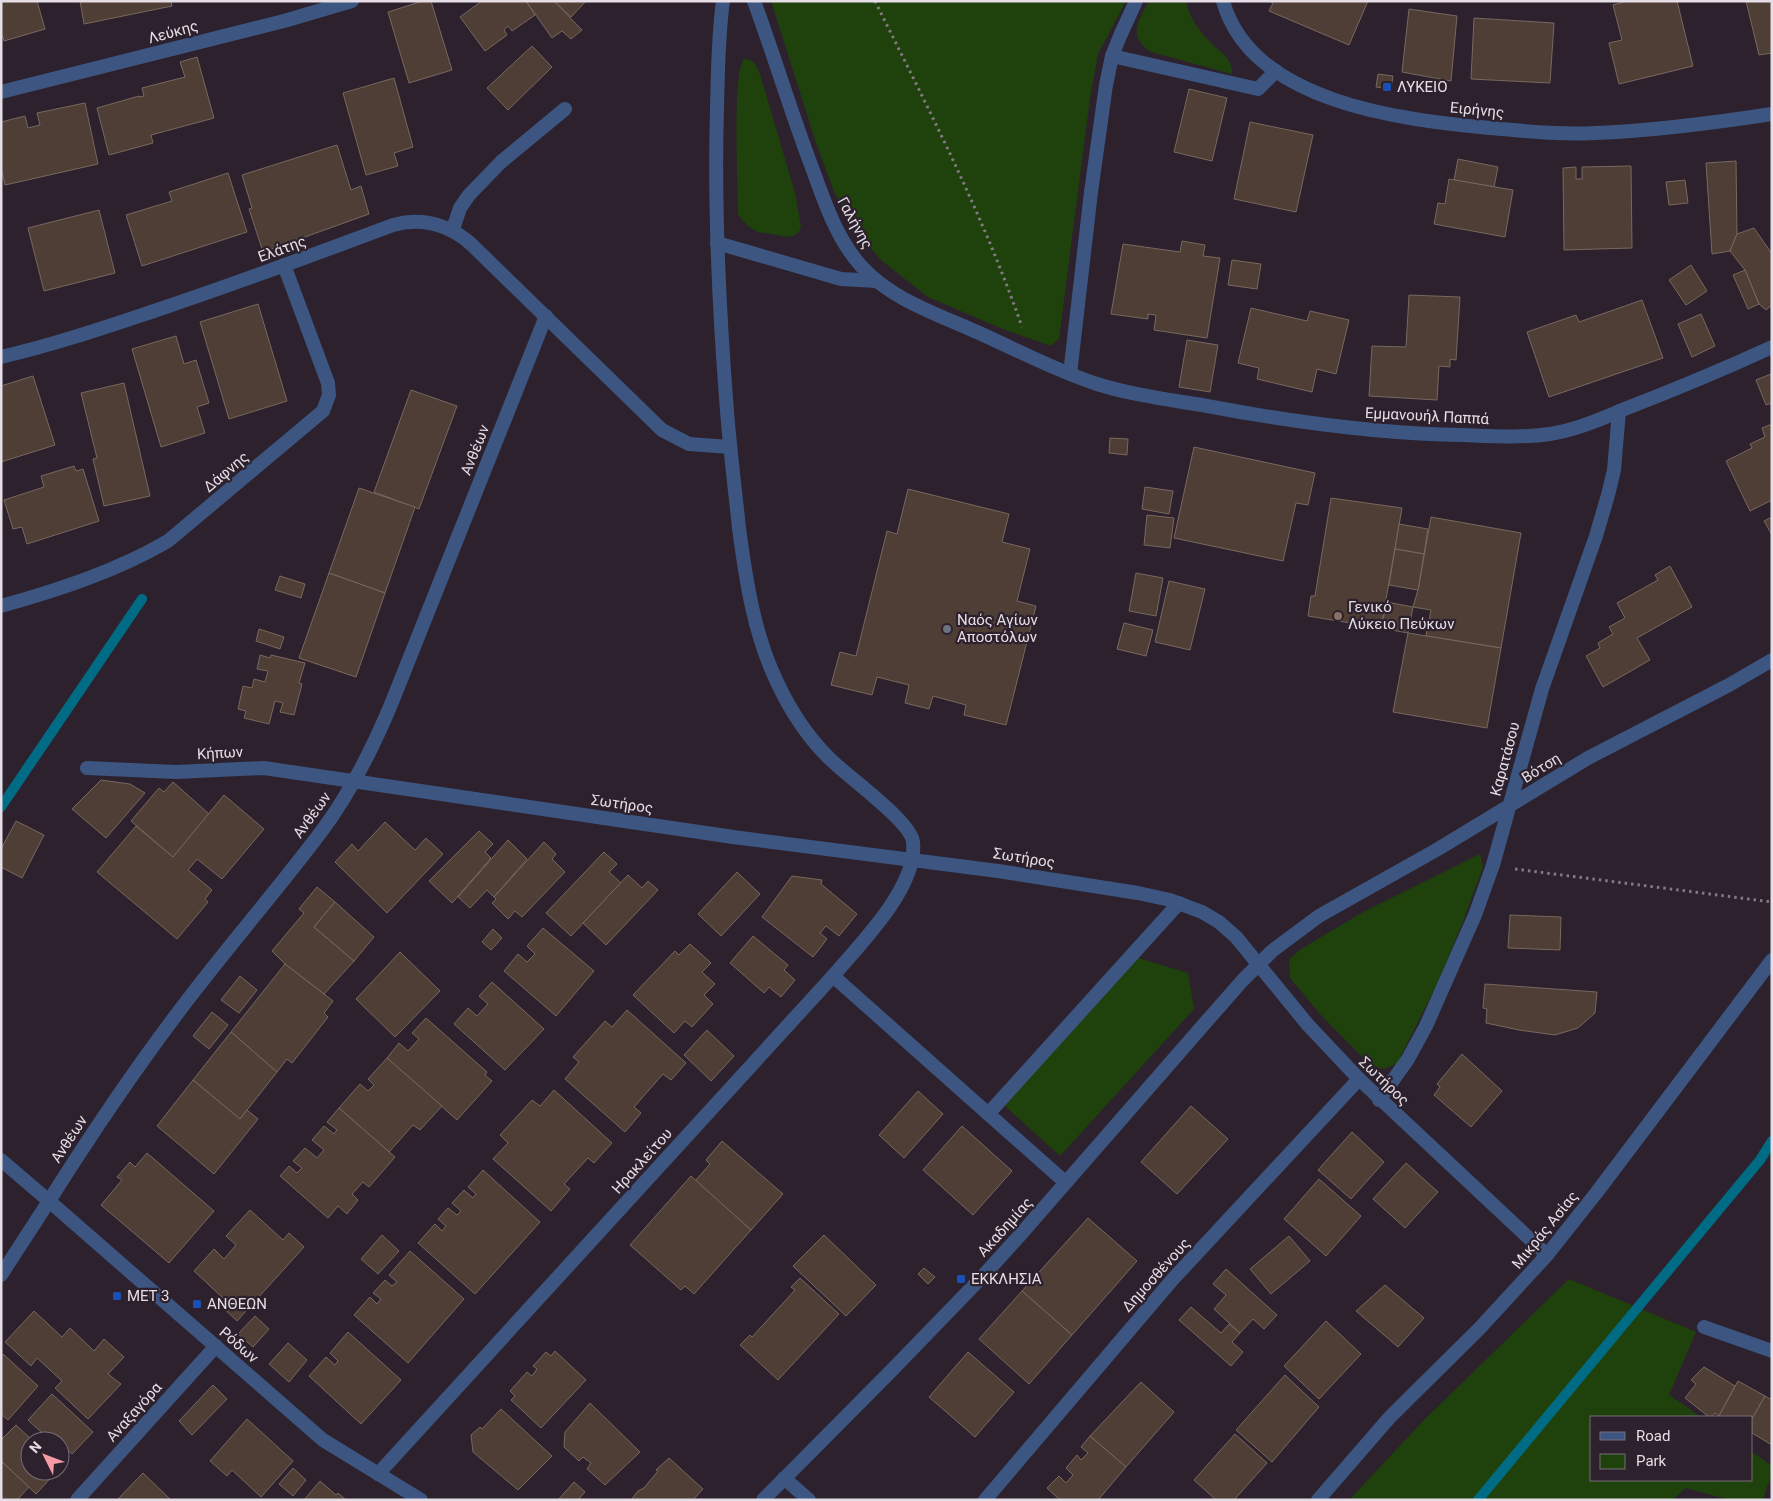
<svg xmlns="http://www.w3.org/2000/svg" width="1773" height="1501" font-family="Roboto,sans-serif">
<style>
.green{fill:#1f420c}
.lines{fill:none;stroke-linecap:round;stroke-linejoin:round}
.stream{stroke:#006b84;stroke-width:10}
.building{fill:#4e3e35;stroke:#79685e}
.path{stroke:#827983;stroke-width:3;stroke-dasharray:2.5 4;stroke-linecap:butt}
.pedestrian{stroke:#3c5681;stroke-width:14}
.minor{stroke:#3c5681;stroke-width:14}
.tertiary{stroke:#3c5681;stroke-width:14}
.transit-dot{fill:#1a4fb4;stroke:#2c212d;stroke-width:2}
.education-dot{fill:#8d6e63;stroke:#2c212d;stroke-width:2}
.worship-dot{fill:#6b7280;stroke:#2c212d;stroke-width:2}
.labels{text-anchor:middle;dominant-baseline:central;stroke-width:4.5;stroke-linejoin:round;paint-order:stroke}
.street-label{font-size:15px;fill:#e6dee6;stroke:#2c212d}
.poi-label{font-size:15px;fill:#e6dee6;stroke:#2c212d;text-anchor:start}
</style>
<rect width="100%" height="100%" fill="#2c212d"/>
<g class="green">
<path d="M771,1H1126L1098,54L1090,98L1059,339L1051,346L1005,330L928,297L882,261L867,244L851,222L835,194L816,143Z"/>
<path d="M1149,1H1186C1189,17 1199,31 1210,42C1219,52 1234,59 1232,74L1151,52C1127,36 1138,22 1149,1Z"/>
<path d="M744,59C754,58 757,67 760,74L795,193L801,227C797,241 783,236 771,234C766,233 760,233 756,231C748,227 743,221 738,214C738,189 732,73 744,59Z"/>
<path d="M1480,854L1483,867L1462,924L1438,982L1397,1064L1382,1069L1369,1064L1321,1015L1290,978L1289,960L1301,949L1365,911Z"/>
<path d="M1138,958L1188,973L1194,1009L1060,1156L1004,1105Z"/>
<path d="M1569,1279L1696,1332L1669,1395L1701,1417H1592V1480H1752V1452L1772,1466V1472L1763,1500H1730L1686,1488L1672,1500H1349L1425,1419Z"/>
</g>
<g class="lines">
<g class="stream">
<path d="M1,807L142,599"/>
<path d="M1478,1500L1760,1160L1772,1141"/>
</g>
</g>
<g class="building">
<path d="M1,1H37L45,29L4,41L1,32Z"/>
<path d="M80,1H171L172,6L84,24Z"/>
<path d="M423,1H431L452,70L409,83L388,12Z"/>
<path d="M482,1H526L535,15L512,31L508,26L504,30L507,35L485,51L460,17Z"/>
<path d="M526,1H554L582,30L571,39L562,31L552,38Z"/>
<path d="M554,1H586L571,17Z"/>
<path d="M1269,1H1368L1349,45L1269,11L1273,3Z"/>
<path d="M1628,1H1677L1693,66L1619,84L1609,43L1622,40L1613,5Z"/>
<path d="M1746,1H1772V53L1759,55Z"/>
<path d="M1409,9L1457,16L1451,81L1402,72Z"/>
<path d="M1474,18L1554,23L1550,83L1471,79Z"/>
<path d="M532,46L552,67L508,110L487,88Z"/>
<path d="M197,57L214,118L151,135L153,143L109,155L97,108L139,96V97L144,96L142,88L185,77L180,62Z"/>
<path d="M1378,74L1393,76L1391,89L1376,87Z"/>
<path d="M394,78L413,147L394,153L398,166L366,175L343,93Z"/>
<path d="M1189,89L1227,98L1212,161L1174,152Z"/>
<path d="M85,103L98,164L5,185L1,167V122L25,116L28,128L40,125L37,113Z"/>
<path d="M1250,122L1313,135L1296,212L1234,199Z"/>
<path d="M337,145L351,190L361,186L369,214L263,252L249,209L252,208L242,175Z"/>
<path d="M1458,159L1498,167L1494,187L1454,180Z"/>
<path d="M1736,161L1737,234L1730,251L1712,254L1706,163Z"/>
<path d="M1631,166L1632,248L1564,250L1563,168L1576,167V179H1582V167Z"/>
<path d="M228,173L247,232L142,266L126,215L172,201L169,192Z"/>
<path d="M1449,179L1513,190L1505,237L1434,224L1438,203L1445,204Z"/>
<path d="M1685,180L1688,203L1669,205L1666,182Z"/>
<path d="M99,210L115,273L44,291L28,228Z"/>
<path d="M1754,228L1772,254V305L1766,310L1759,304L1745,270L1730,251L1737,234Z"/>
<path d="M1182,241L1205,245L1203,256L1220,258L1207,338L1154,330L1156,315L1148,314V319L1111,314L1123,244L1180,252Z"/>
<path d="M1232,260L1261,264L1257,289L1228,285Z"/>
<path d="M1691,265L1707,291L1686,305L1669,280Z"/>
<path d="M1745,270L1759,304L1748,309L1733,275Z"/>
<path d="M1409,295L1460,297L1456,360L1450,359V367L1439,366L1437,400L1369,396L1372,346L1406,347Z"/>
<path d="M1642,300L1663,358L1549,397L1527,332L1576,315L1579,322Z"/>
<path d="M258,304L287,401L229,419L200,322Z"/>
<path d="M1251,308L1307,321L1310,311L1349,320L1336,374L1317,369L1312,392L1257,379L1259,368L1238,363Z"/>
<path d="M1701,314L1715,346L1692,357L1678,324Z"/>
<path d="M176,336L184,364L196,360L209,403L197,407L205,433L161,447L132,349Z"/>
<path d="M1187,340L1218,345L1210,392L1179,387Z"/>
<path d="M1771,374L1772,403L1766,405L1756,380Z"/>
<path d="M33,376L55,445L1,462V386Z"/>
<path d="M124,383L150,496L104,506L93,459L97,458L81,393Z"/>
<path d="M411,390L457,406L419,509L374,492Z"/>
<path d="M1772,424V500L1750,511L1726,461L1752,448L1750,444L1765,437L1762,428Z"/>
<path d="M1110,438L1128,439L1127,455L1109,453Z"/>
<path d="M1194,447L1315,473L1308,505L1296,503L1283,561L1174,538Z"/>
<path d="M74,466L76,471L83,469L99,521L27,544L22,527L13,529L4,500L44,487L41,476Z"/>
<path d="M1145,487L1173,491L1169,514L1142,509Z"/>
<path d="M359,488L415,507L385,593L329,573Z"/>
<path d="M908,489L1009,514L1002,542L1030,549L1017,601L1036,606L1006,725L964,715L966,705L933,696L929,709L905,703L909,685L877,677L872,695L831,685L840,652L856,656L887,531L897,534Z"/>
<path d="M1331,498L1402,508L1381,628L1308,616L1311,596H1315Z"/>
<path d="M1147,515L1174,518L1170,548L1144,545Z"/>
<path d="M1431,517L1521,533L1501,648L1426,636L1431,610L1413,607L1418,590Z"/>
<path d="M1772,517V535L1764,521Z"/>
<path d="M1399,524L1428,529L1424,554L1395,549Z"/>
<path d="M1395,549L1424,554L1418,590L1389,585Z"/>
<path d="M1670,566L1692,607L1637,638L1650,660L1603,687L1586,656L1600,648L1598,643L1613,634L1609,627L1625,618L1617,603L1658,580L1655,575Z"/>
<path d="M329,573L385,593L356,677L299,658Z"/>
<path d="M1136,573L1163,578L1156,616L1129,611Z"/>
<path d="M280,576L305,584L301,598L275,590Z"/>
<path d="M1169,581L1205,589L1190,650L1155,642Z"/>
<path d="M1387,602L1413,607L1408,633L1381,628Z"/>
<path d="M1124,623L1153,630L1146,656L1117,649Z"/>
<path d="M259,629L284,637L280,649L256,641Z"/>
<path d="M1408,633L1501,648L1487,728L1393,712Z"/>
<path d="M260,655L270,658L271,655L305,663L299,683L302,684L294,715L280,712L283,703L275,701L269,724L244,718L246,711L238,709L243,686L252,688L254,679L265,682L268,671L257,669Z"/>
<path d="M101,780L130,784L145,793L106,838L72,809Z"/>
<path d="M173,782L209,814L173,857L131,821L159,788L164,792Z"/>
<path d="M224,795L264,829L222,879L197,859L188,870L212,890L205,899L208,902L177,939L97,872L136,826L173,857Z"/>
<path d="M16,821L44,835L22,878L1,867V849Z"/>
<path d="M385,822L415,850L426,838L443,854L387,913L335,862L352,844L358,851Z"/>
<path d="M479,831L493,844L485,852L491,858L452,903L429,881Z"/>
<path d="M508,840L527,859L494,897L487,890L470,908L458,897Z"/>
<path d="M544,842L556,854L552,859L565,872L522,917L515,911L508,919L492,903L496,899L494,897Z"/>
<path d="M604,852L617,864L609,872L621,883L571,936L546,913Z"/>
<path d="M737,872L760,894L721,936L698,914Z"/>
<path d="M628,875L642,888L648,881L658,890L606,945L583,923Z"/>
<path d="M792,876L822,880L821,884L857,914L839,936L826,926L820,933L827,939L813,957L762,917Z"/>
<path d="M317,887L335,902L314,927L354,961L324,994L285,964L272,951L304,913L299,909Z"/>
<path d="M335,902L374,937L354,961L314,927Z"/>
<path d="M1510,915L1561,917L1560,950L1508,948Z"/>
<path d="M543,928L594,971L556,1016L504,971L518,954L527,962L535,954L527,946Z"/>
<path d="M493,929L502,938L491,950L482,942Z"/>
<path d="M753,936L788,965L784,970L795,980L781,997L769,987L764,993L730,963Z"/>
<path d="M690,944L711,963L702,972L715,984L704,995L713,1004L692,1027L685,1021L674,1033L633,995L675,951L679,955Z"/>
<path d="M400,952L440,991L395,1037L356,999Z"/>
<path d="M285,964L333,1001L324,1013L328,1017L292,1063L287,1059L277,1072L231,1032Z"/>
<path d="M240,976L257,990L239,1013L221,1000Z"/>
<path d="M492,982L544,1029L505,1070L454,1024L468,1008L477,1016L488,1004L479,996Z"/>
<path d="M1485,984L1597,992L1595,1013L1578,1028L1555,1035L1519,1030L1486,1023L1487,1009L1483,1008Z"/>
<path d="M627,1010L686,1063L671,1080L663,1074L634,1107L641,1113L625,1132L565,1079L579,1062L573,1057L605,1021L612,1027Z"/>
<path d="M212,1012L228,1025L209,1049L193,1036Z"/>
<path d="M426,1018L487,1072L485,1075L492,1081L457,1120L387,1058L399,1043L408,1051L419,1039L412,1033Z"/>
<path d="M707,1030L734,1056L711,1081L684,1055Z"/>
<path d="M231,1032L277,1072L240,1119L193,1080Z"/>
<path d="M1462,1054L1502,1091L1471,1127L1434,1095L1440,1087L1437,1084Z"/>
<path d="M387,1058L442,1106L420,1130L413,1125L389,1152L339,1108L360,1084L368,1091L374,1085L368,1079Z"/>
<path d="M193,1080L240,1119L247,1110L258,1119L214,1174L157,1126Z"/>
<path d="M554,1090L612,1143L594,1163L588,1158L564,1184L570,1189L551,1211L493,1159L508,1143L500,1135L532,1100L540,1106Z"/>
<path d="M918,1091L943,1114L904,1158L879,1135Z"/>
<path d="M1191,1106L1228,1139L1177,1194L1141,1162Z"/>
<path d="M339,1108L395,1157L369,1187L363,1182L352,1194L358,1200L347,1214L338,1206L328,1218L280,1176L289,1166L297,1173L302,1168L293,1161L305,1148L317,1158L324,1150L312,1140L324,1126L334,1134L337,1130L327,1122Z"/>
<path d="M962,1126L1012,1171L973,1215L923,1170Z"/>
<path d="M1352,1132L1384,1162L1351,1199L1318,1170Z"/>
<path d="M722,1141L783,1194L751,1230L695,1181L710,1164L706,1160Z"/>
<path d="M147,1153L214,1211L169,1263L101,1205L122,1180L117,1177L130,1162L135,1167Z"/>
<path d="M1406,1163L1438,1192L1405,1228L1373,1199Z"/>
<path d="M483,1170L540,1222L475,1294L418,1243L435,1224L442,1231L446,1226L438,1219L448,1208L457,1215L461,1211L452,1203L464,1190L473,1198L476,1194L468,1187Z"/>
<path d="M691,1176L751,1230L694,1294L685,1286L681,1290L630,1245Z"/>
<path d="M1319,1179L1361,1216L1326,1256L1284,1219Z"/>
<path d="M250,1210L283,1240L289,1233L304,1247L237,1321L218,1303L223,1298L194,1271L214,1249L224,1259L236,1245L226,1236Z"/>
<path d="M1088,1218L1137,1261L1072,1335L1022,1291Z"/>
<path d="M382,1235L399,1251L378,1274L361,1259Z"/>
<path d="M824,1235L876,1285L846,1316L793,1266Z"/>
<path d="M1289,1236L1310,1261L1271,1294L1250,1269Z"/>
<path d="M410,1251L464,1299L408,1363L354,1315L370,1297L377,1304L381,1299L373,1293L385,1280L392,1286L397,1282L389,1275Z"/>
<path d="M924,1268L935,1277L928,1284L918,1274Z"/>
<path d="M1226,1269L1277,1315L1264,1329L1253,1319L1240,1333L1214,1309L1226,1295L1213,1284Z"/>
<path d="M800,1278L839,1314L778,1380L740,1345L750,1335L752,1337L795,1290L791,1287Z"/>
<path d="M1385,1285L1424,1318L1398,1347L1356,1311Z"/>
<path d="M1022,1291L1072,1335L1029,1384L979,1339Z"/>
<path d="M1191,1307L1221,1333L1229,1324L1240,1333L1232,1342L1243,1352L1231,1366L1179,1320Z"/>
<path d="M34,1311L62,1337L70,1328L94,1351L104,1339L124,1357L108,1374L121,1384L88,1419L55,1388L62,1381L37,1358L31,1366L5,1342Z"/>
<path d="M255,1316L269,1329L253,1347L238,1334Z"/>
<path d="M1326,1321L1361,1354L1319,1399L1284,1366Z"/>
<path d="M348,1332L401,1380L361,1424L309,1376L326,1357L335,1365L338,1361L330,1353Z"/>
<path d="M288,1343L307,1360L289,1382L269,1364Z"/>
<path d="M555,1351L586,1380L541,1428L511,1400L515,1396L510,1391L527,1372L532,1376L537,1369L533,1366L546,1352L551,1356Z"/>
<path d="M968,1352L1014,1392L975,1437L929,1397Z"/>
<path d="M3,1354L38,1386L8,1420L1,1414V1356Z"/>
<path d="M1704,1367L1735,1386L1719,1416L1715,1413L1712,1417H1709L1685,1398L1696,1384L1691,1380Z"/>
<path d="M1285,1375L1319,1407L1272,1462L1236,1430Z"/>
<path d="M1738,1381L1765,1396L1752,1419V1417H1722L1719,1416Z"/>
<path d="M1141,1382L1174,1412L1126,1467L1090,1436Z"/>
<path d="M213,1385L227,1399L192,1435L179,1421Z"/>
<path d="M52,1394L93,1432L72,1454L64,1446L61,1450L60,1441H51L28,1420Z"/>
<path d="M1765,1396L1772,1400V1445L1752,1433V1419Z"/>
<path d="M590,1403L640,1452L605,1485L587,1469L591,1463L583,1457L579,1461L564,1447L565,1432Z"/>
<path d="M501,1409L552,1456L518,1490L473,1452L471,1435L480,1427L482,1429Z"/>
<path d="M247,1419L293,1461L261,1497L232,1470L227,1476L210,1461Z"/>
<path d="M16,1425L33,1441H30V1471H57L36,1494L1,1461V1440Z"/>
<path d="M1235,1434L1267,1463L1234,1500H1216L1194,1480Z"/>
<path d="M1090,1436L1126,1467L1098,1500H1060L1047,1488L1059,1476L1066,1483L1073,1475L1066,1468L1077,1455L1081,1460L1088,1453L1081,1447Z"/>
<path d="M669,1458L703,1489L693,1500H631L638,1491L644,1488L658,1471L656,1470Z"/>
<path d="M1,1461L29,1487L17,1500H1Z"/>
<path d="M293,1468L306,1480L293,1496L279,1484Z"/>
<path d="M143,1473L171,1500H117Z"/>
<path d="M320,1481L336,1495L338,1493L346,1500H304Z"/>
<path d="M574,1482L585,1492L578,1500H558Z"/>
</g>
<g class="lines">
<g class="path">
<path d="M875,1C928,108 983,214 1022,327"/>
<path d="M1515,869L1772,902"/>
</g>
<path class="pedestrian" d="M988,1114L1179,903"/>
<g class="minor">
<path d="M754,1C775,58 792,116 814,173C826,206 838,241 862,267C890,298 934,313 970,329C1012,347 1053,370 1097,384C1132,395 1171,400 1207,406C1292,422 1377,434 1463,435C1491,436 1522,438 1550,434C1577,430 1603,418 1627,408C1676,389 1724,369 1772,347"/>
<path d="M1112,56L1258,89L1276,71"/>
<path d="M1,92L284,21L352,1"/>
<path d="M453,229L460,208L469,195L501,162L565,109"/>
<path d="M717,243L841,279L876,281"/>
<path d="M1,357C53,345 103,328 154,311C234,284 313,255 393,225C422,217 447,224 470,243L662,430L689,444L730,447"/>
<path d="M1070,374L1091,192L1106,85L1112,56L1120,36L1136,1"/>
<path d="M1,606C58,590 117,571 168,541L323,411L329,395L328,383L284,265"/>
<path d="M87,768L176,772L264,768L733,837L998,871L1138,893L1170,900L1202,912L1219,922L1236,937L1308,1025L1359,1079L1547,1255"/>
<path d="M833,976L1065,1182"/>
<path d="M1379,1100L1408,1059L1426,1026L1475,915L1493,865L1542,689L1596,536L1608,495L1614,470L1619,411"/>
<path d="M1704,1327L1772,1351"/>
<path d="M378,1474L833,976C860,944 918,887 913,842C911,821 845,775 828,757C806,735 790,710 777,682C754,634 746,581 739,528C735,489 730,450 727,411C719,310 714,209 717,108C718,72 718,37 723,1"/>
<path d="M784,1478L809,1500"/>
<path d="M77,1500L216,1346"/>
<path d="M421,1500L323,1440L49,1201C95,1128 143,1057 196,989C237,936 281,885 321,832C351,792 373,748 392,702L546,316"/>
<path d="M763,1500L892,1370L983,1276L1021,1234L1213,1014L1242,981L1272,951L1319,916L1438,849L1588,758L1729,685L1772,660"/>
<path d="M985,1500L1173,1279L1359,1079"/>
</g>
<g class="tertiary">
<path d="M1223,1C1251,103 1403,120 1490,128C1525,131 1560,135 1595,133C1654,131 1713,123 1772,114"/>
<path d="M1,1160L49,1201L1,1275"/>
<path d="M1318,1500L1390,1417L1479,1329L1547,1255L1597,1192L1772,960"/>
</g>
</g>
<g class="transit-dot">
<rect x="1382" y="82" width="10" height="10" rx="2.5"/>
<rect x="956" y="1274" width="10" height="10" rx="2.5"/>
<rect x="112" y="1291" width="10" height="10" rx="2.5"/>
<rect x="192" y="1299" width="10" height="10" rx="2.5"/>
</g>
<circle class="education-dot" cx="1338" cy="616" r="5"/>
<circle class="worship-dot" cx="947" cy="629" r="5"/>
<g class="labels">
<g class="street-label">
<text transform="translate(173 32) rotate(-15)">Λεύκης</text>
<text transform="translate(1477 110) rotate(6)">Ειρήνης</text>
<text transform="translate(855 223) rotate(61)">Γαλήνης</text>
<text transform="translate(282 249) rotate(-20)">Ελάτης</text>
<text transform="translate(1427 416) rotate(3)">Εμμανουήλ Παππά</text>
<text transform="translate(475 450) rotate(-68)">Ανθέων</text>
<text transform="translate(226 472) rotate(-40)">Δάφνης</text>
<text transform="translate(220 753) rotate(-3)">Κήπων</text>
<text transform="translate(1505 759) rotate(-75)">Καρατάσου</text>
<text transform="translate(1541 768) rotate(-32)">Βότση</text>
<text transform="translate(622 804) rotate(8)">Σωτήρος</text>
<text transform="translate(312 815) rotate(-54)">Ανθέων</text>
<text transform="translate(1024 858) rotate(9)">Σωτήρος</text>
<text transform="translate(1384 1081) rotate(44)">Σωτήρος</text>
<text transform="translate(69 1139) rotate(-57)">Ανθέων</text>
<text transform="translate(642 1161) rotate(-48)">Ηρακλείτου</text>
<text transform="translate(1005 1227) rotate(-48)">Ακαδημίας</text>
<text transform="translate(1545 1230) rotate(-51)">Μικράς Ασίας</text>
<text transform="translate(1156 1275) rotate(-48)">Δημοσθένους</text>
<text transform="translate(239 1345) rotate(41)">Ρόδων</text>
<text transform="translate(134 1412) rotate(-48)">Αναξαγόρα</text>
</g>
<g class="poi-label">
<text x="1397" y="87">ΛΥΚΕΙΟ</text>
<text x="1348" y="607">Γενικό<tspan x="1348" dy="17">Λύκειο Πεύκων</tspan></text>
<text x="957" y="620">Ναός Αγίων<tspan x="957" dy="17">Αποστόλων</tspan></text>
<text x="971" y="1279">ΕΚΚΛΗΣΙΑ</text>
<text x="127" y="1296">ΜΕΤ 3</text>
<text x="207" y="1304">ΑΝΘΕΩΝ</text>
</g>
</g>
<rect width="1773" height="1501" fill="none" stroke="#e6dee6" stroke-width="5"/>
<rect x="1590" y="1416" width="162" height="65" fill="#2c212d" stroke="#766d77"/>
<rect x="1600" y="1432" width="25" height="8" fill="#3c5681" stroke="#766d77"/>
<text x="1636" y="1441" font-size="15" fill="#e6dee6">Road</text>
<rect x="1600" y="1454" width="25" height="15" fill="#1f420c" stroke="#766d77"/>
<text x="1636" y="1466" font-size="15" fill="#e6dee6">Park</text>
<g transform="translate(45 1456) rotate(312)"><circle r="24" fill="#2c212d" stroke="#766d77"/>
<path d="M0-4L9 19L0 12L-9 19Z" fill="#f49aa4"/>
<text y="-8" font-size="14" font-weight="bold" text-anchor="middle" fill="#e6dee6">N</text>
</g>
</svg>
